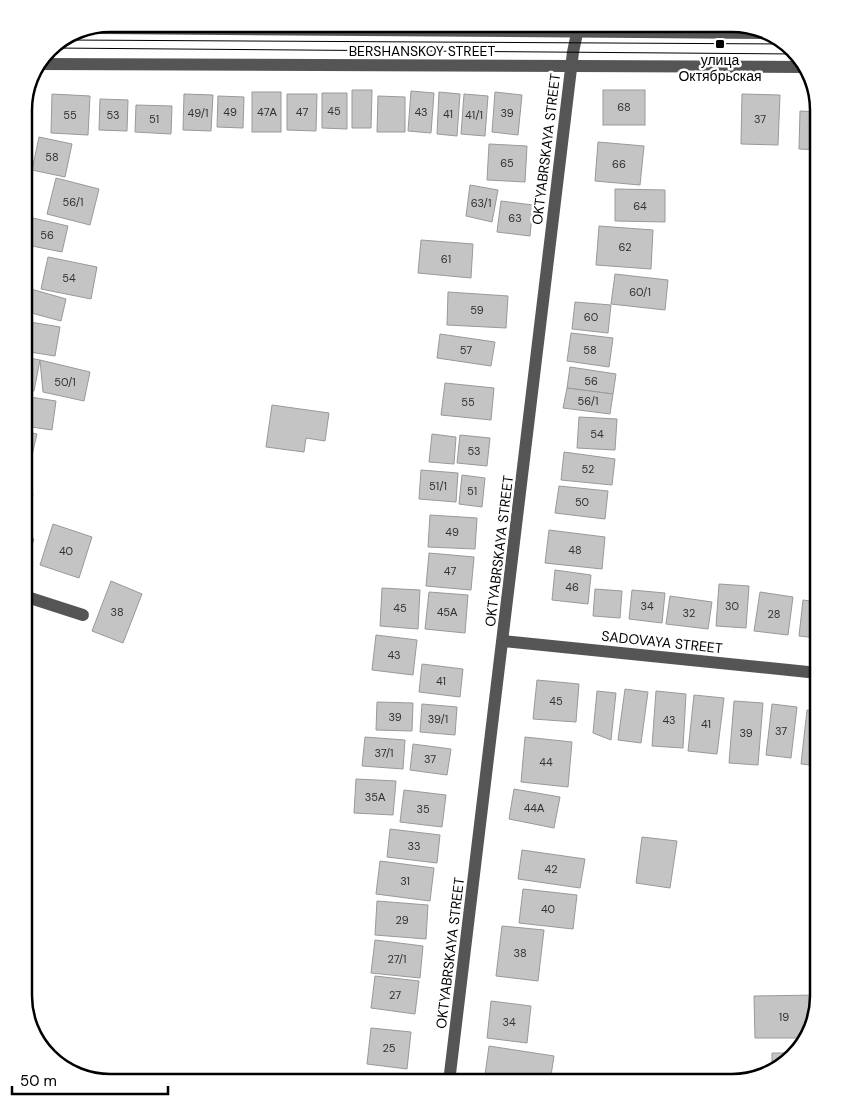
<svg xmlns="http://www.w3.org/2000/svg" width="842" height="1106" font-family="'DM Sans',sans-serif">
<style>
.building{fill:#c4c4c4;stroke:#999}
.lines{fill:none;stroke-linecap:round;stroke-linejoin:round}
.minor{stroke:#555;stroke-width:12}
.tram{stroke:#000;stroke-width:1}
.poi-dot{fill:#000;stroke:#fff;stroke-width:2}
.labels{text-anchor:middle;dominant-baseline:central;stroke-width:5;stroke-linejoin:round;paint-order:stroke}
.number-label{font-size:11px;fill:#313131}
.street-label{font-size:14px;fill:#000;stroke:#fff}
.poi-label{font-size:14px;fill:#000;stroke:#fff}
.rim{fill:none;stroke:#000;stroke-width:2.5}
</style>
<rect width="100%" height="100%" fill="#fff"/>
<g class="building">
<path d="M352,90H372L371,128H352Z"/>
<rect x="603" y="90" width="42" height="35"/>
<path d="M411,91L434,93L431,133L408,131Z"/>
<rect x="252" y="92" width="29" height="40"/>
<path d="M439,92L460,94L457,136L437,134Z"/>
<path d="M495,92L522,95L518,135L492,132Z"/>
<path d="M322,93H347V129L322,128Z"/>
<path d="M52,94L90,96L88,135L51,133Z"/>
<path d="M184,94L213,95L211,131L183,130Z"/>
<path d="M287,94H317L316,131L287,130Z"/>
<path d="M464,94L488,96L485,136L461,134Z"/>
<path d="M742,94L780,95L778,145L741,144Z"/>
<path d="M218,96L244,97L243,128L217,127Z"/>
<path d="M378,96L405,97V132H377Z"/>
<path d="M100,99L128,100L127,131L99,130Z"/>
<path d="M136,105L172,106L171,134L135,132Z"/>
<path d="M800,111L818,112V150L799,149Z"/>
<path d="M39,137L72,144L65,177L32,170Z"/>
<path d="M598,142L644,146L640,185L595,181Z"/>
<path d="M489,144L527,146L525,182L487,180Z"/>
<path d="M56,178L99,189L90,225L47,214Z"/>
<path d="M470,185L498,190L492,222L466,216Z"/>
<path d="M615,189L665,190V222L615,221Z"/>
<path d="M501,201L533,205L530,236L497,232Z"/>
<path d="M33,218L68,226L62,252L27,245Z"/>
<path d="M599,226L653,230L651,269L596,265Z"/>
<path d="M421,240L473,244L471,278L418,273Z"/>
<path d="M48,257L97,267L91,299L41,289Z"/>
<path d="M615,274L668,280L665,310L611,304Z"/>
<path d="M24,287L66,299L61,321L24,311Z"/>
<path d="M448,292L508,296L506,328L447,325Z"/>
<path d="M575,302L611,305L608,333L572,329Z"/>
<path d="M24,321L60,327L55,356L24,351Z"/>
<path d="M571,333L613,338L609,367L567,361Z"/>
<path d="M440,334L495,342L491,366L437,358Z"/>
<path d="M24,357L40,360L34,391L24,389Z"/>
<path d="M40,360L90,372L84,401L43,392Z"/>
<path d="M570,367L616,374L613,394L567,388Z"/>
<path d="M445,383L494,388L491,420L441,415Z"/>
<path d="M567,388L613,394L610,414L563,408Z"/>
<path d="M24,396L56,401L52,430L24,426Z"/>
<path d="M272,405L329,413L325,441L306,438L304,452L266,447Z"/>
<path d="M579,417L617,419L615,450L577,448Z"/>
<path d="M24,431L37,434L31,459L24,457Z"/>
<path d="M432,434L456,437L454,464L429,462Z"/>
<path d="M460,435L490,438L487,466L457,463Z"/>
<path d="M564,452L615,459L612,485L561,480Z"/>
<path d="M24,461L28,462L24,479Z"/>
<path d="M421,470L458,473L456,502L419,499Z"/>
<path d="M462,475L485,478L482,507L459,504Z"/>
<path d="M559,486L608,491L605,519L555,513Z"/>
<path d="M24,492L33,494L27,520L24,519Z"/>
<path d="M430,515L477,518L475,549L428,547Z"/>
<path d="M53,524L92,537L79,578L40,565Z"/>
<path d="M549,530L605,537L602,569L545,563Z"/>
<path d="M24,536L34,539L25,566L24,565Z"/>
<path d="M429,553L474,557L471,590L426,586Z"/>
<path d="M555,570L591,575L588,604L552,600Z"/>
<path d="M111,581L142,594L123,643L92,631Z"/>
<path d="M719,584L749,586L746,628L716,626Z"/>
<path d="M382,588L420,590L418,629L380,626Z"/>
<path d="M595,589L622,591L620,618L593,616Z"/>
<path d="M632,590L665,593L662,623L629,619Z"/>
<path d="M429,592L468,595L465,633L425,629Z"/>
<path d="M760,592L793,597L788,635L754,631Z"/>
<path d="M670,596L712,602L708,629L666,624Z"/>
<path d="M803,600L818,602V638L799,636Z"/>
<path d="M376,635L417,640L413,675L372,670Z"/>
<path d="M422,664L463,669L460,697L419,692Z"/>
<path d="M537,680L579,684L576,722L533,719Z"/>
<path d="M625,689L648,692L641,743L618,740Z"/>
<path d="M597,691L616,693L611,740L593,733Z"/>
<path d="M656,691L686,694L683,748L652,746Z"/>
<path d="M694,695L724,698L717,754L688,751Z"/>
<path d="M734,701L763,703L758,765L729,763Z"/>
<path d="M377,702L413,703L412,731L376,730Z"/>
<path d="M422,704L457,707L455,735L420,732Z"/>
<path d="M772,704L797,707L791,758L766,755Z"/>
<path d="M807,710L818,711V766L801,764Z"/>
<path d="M365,737L405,740L403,769L362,766Z"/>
<path d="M525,737L572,742L568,787L521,782Z"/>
<path d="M413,744L451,749L447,775L410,770Z"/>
<path d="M356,779L396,781L393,815L354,813Z"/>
<path d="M514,789L560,797L554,828L509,819Z"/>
<path d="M404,790L446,795L442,827L400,822Z"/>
<path d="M390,829L440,835L437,863L387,857Z"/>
<path d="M642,837L677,841L670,888L636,883Z"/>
<path d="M522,850L585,859L580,888L518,879Z"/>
<path d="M380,861L434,868L430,901L376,894Z"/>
<path d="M523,889L577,895L573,929L519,923Z"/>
<path d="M377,901L428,905L426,939L375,935Z"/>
<path d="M502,926L544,930L538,981L496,976Z"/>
<path d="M375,940L423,946L420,978L371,973Z"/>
<path d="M375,976L419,981L415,1014L371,1008Z"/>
<path d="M818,995L807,1038H755L754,996Z"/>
<path d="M491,1001L531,1006L527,1043L487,1038Z"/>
<path d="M371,1028L411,1032L407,1069L367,1064Z"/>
<path d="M489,1046L554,1056L550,1082H532L485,1075Z"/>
<path d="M772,1053H793L780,1068L772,1070Z"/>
</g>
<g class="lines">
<g class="minor">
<path d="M100,28L766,33"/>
<path d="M39,64L805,67"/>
<path d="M24,596L83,615"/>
<path d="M503,641L818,673"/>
<path d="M449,1082L573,52L579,24"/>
</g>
<g class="tram">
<path d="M66,40L785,44"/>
<path d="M51,48L795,54"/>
</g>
</g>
<rect class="poi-dot" x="715" y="39" width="10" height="10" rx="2.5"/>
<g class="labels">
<g class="number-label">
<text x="624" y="107">68</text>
<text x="334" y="111">45</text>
<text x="230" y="112">49</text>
<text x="267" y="112">47А</text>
<text x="302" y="112">47</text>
<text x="421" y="112">43</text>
<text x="198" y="113">49/1</text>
<text x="507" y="113">39</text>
<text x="448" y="114">41</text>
<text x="70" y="115">55</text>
<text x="113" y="115">53</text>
<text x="474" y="115">41/1</text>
<text x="154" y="119">51</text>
<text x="760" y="119">37</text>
<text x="52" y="157">58</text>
<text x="507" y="163">65</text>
<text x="619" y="164">66</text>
<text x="73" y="202">56/1</text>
<text x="481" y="203">63/1</text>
<text x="640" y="206">64</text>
<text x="515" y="218">63</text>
<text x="47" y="235">56</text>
<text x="625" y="247">62</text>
<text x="446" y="259">61</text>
<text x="69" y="278">54</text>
<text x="640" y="292">60/1</text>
<text x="477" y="310">59</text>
<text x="591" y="317">60</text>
<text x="466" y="350">57</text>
<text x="590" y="350">58</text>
<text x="591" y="381">56</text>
<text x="65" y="382">50/1</text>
<text x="588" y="401">56/1</text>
<text x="468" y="402">55</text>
<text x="597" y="434">54</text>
<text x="474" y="451">53</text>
<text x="588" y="469">52</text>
<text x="438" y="486">51/1</text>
<text x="472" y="491">51</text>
<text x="582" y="502">50</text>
<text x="452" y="532">49</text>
<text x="575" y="550">48</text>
<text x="66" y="551">40</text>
<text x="450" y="571">47</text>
<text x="572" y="587">46</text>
<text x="647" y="606">34</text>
<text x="732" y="606">30</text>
<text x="400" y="608">45</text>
<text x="117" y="612">38</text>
<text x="447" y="612">45А</text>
<text x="689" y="613">32</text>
<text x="774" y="614">28</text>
<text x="394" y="655">43</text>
<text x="441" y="681">41</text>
<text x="556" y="701">45</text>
<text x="395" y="717">39</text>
<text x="438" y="719">39/1</text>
<text x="669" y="720">43</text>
<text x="706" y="724">41</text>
<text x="781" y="731">37</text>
<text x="746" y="733">39</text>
<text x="384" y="753">37/1</text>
<text x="430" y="759">37</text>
<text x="546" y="762">44</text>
<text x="375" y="797">35А</text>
<text x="534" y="808">44А</text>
<text x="423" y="809">35</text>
<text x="414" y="846">33</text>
<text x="551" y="869">42</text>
<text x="405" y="881">31</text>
<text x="548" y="909">40</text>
<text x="402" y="920">29</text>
<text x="520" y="953">38</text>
<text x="397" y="959">27/1</text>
<text x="395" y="995">27</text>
<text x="784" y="1017">19</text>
<text x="509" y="1022">34</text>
<text x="389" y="1048">25</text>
</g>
<g class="street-label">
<text x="422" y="51">BERSHANSKOY STREET</text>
<text transform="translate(546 149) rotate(-83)">OKTYABRSKAYA STREET</text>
<text transform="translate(499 551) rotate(-83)">OKTYABRSKAYA STREET</text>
<text transform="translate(662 642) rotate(6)">SADOVAYA STREET</text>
<text transform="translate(450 953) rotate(-83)">OKTYABRSKAYA STREET</text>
</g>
<g class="poi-label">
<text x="720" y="60">улица<tspan x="720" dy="16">Октябрьская</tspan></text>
</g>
</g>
<path d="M0 0H842V1106H0ZM110 32H732A78 78 0 0 1 810 110V996A78 78 0 0 1 732 1074H110A78 78 0 0 1 32 996V110A78 78 0 0 1 110 32Z" fill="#fff" fill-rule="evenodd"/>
<path class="rim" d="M110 32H732A78 78 0 0 1 810 110V996A78 78 0 0 1 732 1074H110A78 78 0 0 1 32 996V110A78 78 0 0 1 110 32Z"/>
<path d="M12 1086v8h156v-8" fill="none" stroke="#000000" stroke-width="2.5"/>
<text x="20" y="1086" font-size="15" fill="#000000" stroke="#ffffff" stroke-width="4" paint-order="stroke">50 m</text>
</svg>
